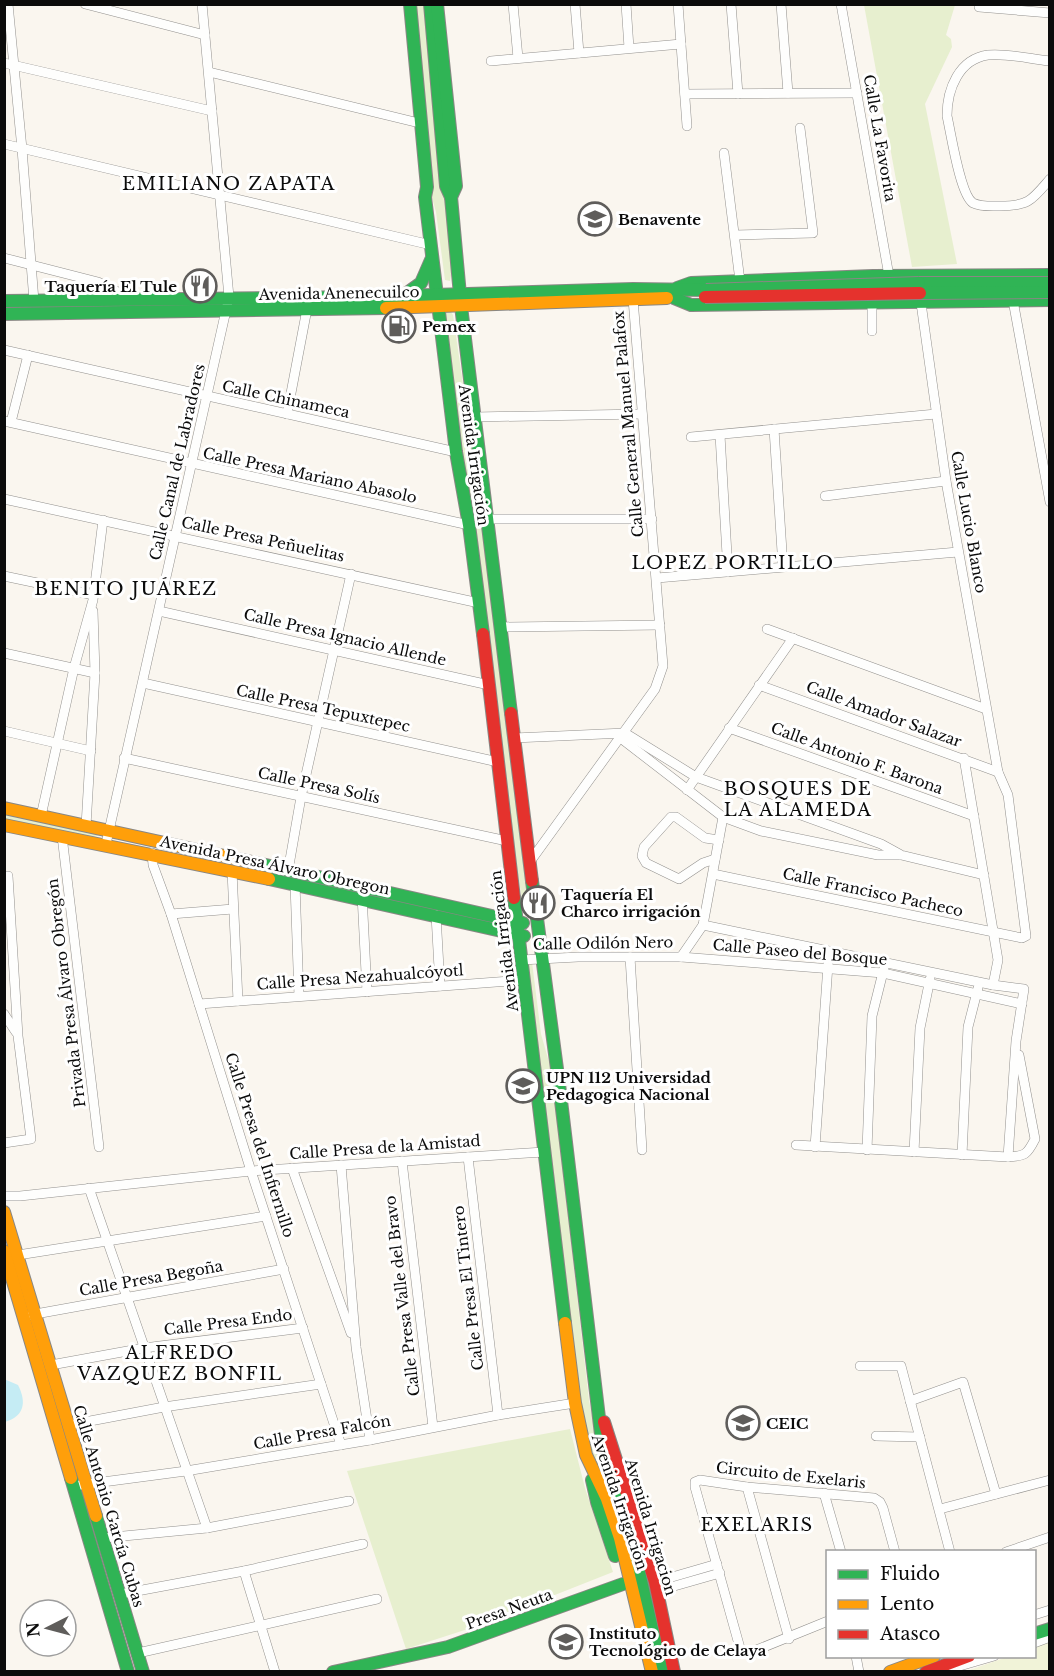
<svg xmlns="http://www.w3.org/2000/svg" width="1054" height="1676" font-family="'Libre Baskerville',serif">
<style>
.green{fill:#e7efcf}
.pitch{fill:#f1f3d8}
.water{fill:#c5ecf4}
.lines{fill:none;stroke-linecap:round;stroke-linejoin:round}
.street-casing{stroke:#93918e;stroke-width:10}
.fast-casing{stroke:#898784;stroke-width:14}
.slow-casing{stroke:#898784;stroke-width:14}
.jam-casing{stroke:#898784;stroke-width:14}
.street{stroke:#fefefd;stroke-width:9}
.fast{stroke:#30b455;stroke-width:12}
.slow{stroke:#ff9f0a;stroke-width:12}
.jam{stroke:#e5322d;stroke-width:12}
.fast-bridge-casing{stroke:#898784;stroke-width:14;stroke-linecap:butt}
.jam-bridge-casing{stroke:#898784;stroke-width:14;stroke-linecap:butt}
.fast-bridge{stroke:#30b455;stroke-width:12}
.jam-bridge{stroke:#e5322d;stroke-width:12}
.labels{text-anchor:middle;dominant-baseline:central;stroke-width:6;stroke-linejoin:round;paint-order:stroke}
.street-label{font-size:15px;fill:#0b0b0b;stroke:#fff}
.poi-label{font-size:15px;font-weight:bold;fill:#0b0b0b;stroke:#fff;text-anchor:start}
.quarter-label{font-size:18px;letter-spacing:1.5px;fill:#0b0b0b;stroke:#fff}
</style>
<rect width="100%" height="100%" fill="#faf6ef"/>
<g class="green">
<path d="M411,5H427L453,265L450,281L445,280L436,212L429,187Z"/>
<path d="M864,5H955L946,35L951,39L952,47L925,104L957,264L912,267Z"/>
<path d="M445,312H451L453,315L464,391L468,395L530,912L527,915L524,912L513,843L457,419Z"/>
<path d="M4,815L100,835L94,837L5,820Z"/>
<path d="M532,962L541,1034L549,1062L555,1101L589,1400L605,1485L586,1437L572,1340L528,964Z"/>
<path d="M570,1429L585,1488L613,1572L471,1628L406,1649L347,1471Z"/>
</g>
<path class="pitch" d="M1049,1642V1671L964,1672L1007,1657L1034,1656L1035,1647Z"/>
<path class="water" d="M4,1379L18,1385C27,1403 24,1416 5,1422Z"/>
<g class="lines">
<defs>
<g id="street">
<path d="M8,4L22,149L34,301"/>
<path d="M85,4L205,35"/>
<path d="M513,4L518,58"/>
<path d="M575,4L579,53"/>
<path d="M626,4L629,48"/>
<path d="M678,4L687,126"/>
<path d="M731,4L738,94"/>
<path d="M781,4L788,93"/>
<path d="M841,4L889,276"/>
<path d="M979,7L1050,13"/>
<path d="M491,61L681,44"/>
<path d="M1050,61C1030,59 1008,53 988,55C959,59 947,89 947,116C951,133 960,195 973,203C981,207 992,206 1000,206C1029,206 1032,200 1050,179"/>
<path d="M4,63L212,111"/>
<path d="M209,72L415,122"/>
<path d="M685,94L857,93"/>
<path d="M4,144L431,245"/>
<path d="M724,153L740,281"/>
<path d="M735,235L813,233L800,128"/>
<path d="M4,258L98,282L130,298"/>
<path d="M1012,295L1050,502"/>
<path d="M872,331V298"/>
<path d="M4,350L456,452"/>
<path d="M287,414L307,309"/>
<path d="M475,417L642,414"/>
<path d="M4,421L469,525"/>
<path d="M11,422L28,355"/>
<path d="M774,429L783,567"/>
<path d="M720,435L728,572"/>
<path d="M691,437L936,414"/>
<path d="M825,496L946,481"/>
<path d="M4,499L479,603"/>
<path d="M487,519H652"/>
<path d="M4,576L94,595"/>
<path d="M657,578L958,552"/>
<path d="M159,611L489,685"/>
<path d="M500,627L660,625"/>
<path d="M767,629L986,709"/>
<path d="M4,653L95,673"/>
<path d="M143,683L498,762"/>
<path d="M759,685L998,772"/>
<path d="M729,728L974,816"/>
<path d="M4,731L91,751"/>
<path d="M618,736L723,817L761,831L878,855H899"/>
<path d="M514,738L625,733L696,777L881,844L901,855L984,875"/>
<path d="M124,758L507,841"/>
<path d="M964,758L998,960L993,985"/>
<path d="M687,790L793,638"/>
<path d="M41,816L74,668L93,600L103,520"/>
<path d="M86,826L95,673L93,611"/>
<path d="M62,836L99,1147"/>
<path d="M106,844L229,297L202,4"/>
<path d="M152,853L153,865L171,914L251,1171L341,1445"/>
<path d="M715,859L703,863L679,879L646,863L642,856L644,847L671,817H676L705,838L719,840"/>
<path d="M529,863L655,689L663,666L633,299"/>
<path d="M232,871L238,1001"/>
<path d="M288,871L301,797L351,574"/>
<path d="M713,874L1022,938L1026,936L1008,795L998,772L946,481L920,296"/>
<path d="M4,876H8L18,1036L31,1139L4,1143"/>
<path d="M295,884L299,996"/>
<path d="M362,895L367,992"/>
<path d="M171,914L233,909"/>
<path d="M436,915L440,986"/>
<path d="M703,925L993,985L1024,989L1016,1041L1008,1157"/>
<path d="M630,957L642,1150"/>
<path d="M681,957L703,925L723,817"/>
<path d="M521,960L578,957H681L883,973L1022,1004"/>
<path d="M199,1004L523,980"/>
<path d="M4,1014L16,1032"/>
<path d="M796,1145L1008,1157C1025,1156 1027,1155 1035,1139L1019,1055"/>
<path d="M815,1147L829,951"/>
<path d="M867,1150L872,1016L884,968"/>
<path d="M914,1152L920,1028L930,979"/>
<path d="M962,1155L968,1027L978,988"/>
<path d="M468,1157L498,1415"/>
<path d="M402,1161L433,1427"/>
<path d="M341,1165L356,1347L370,1440"/>
<path d="M292,1168L351,1333"/>
<path d="M89,1188L207,1528"/>
<path d="M4,1196H20L251,1171L544,1152"/>
<path d="M18,1255L266,1216"/>
<path d="M30,1315L284,1269"/>
<path d="M51,1365L144,1348L303,1328"/>
<path d="M860,1366H901L950,1552"/>
<path d="M910,1401L963,1382L996,1494"/>
<path d="M69,1425L164,1407L321,1384"/>
<path d="M876,1436L920,1437"/>
<path d="M80,1485L186,1471L370,1440L498,1415L575,1403"/>
<path d="M747,1487L789,1639"/>
<path d="M824,1493L841,1552"/>
<path d="M940,1509L1050,1480"/>
<path d="M103,1538L207,1528L349,1501"/>
<path d="M1006,1552L1050,1537"/>
<path d="M244,1571L275,1672"/>
<path d="M655,1582L717,1564"/>
<path d="M657,1591L720,1573"/>
<path d="M121,1594L244,1571L363,1544"/>
<path d="M1034,1615L1050,1610"/>
<path d="M828,1621L749,1653H744L740,1648L695,1487V1482L700,1480L747,1487L874,1498L880,1502L883,1508L895,1552"/>
<path d="M1034,1643L1050,1637"/>
<path d="M138,1653L377,1599"/>
<path d="M856,1656L859,1672"/>
<path d="M946,1670L994,1656"/>
</g>
<g id="fast">
<path d="M410,4L427,187L425,197L456,452L469,525L483,634"/>
<path d="M430,4L446,186L451,197L461,306L511,713"/>
<path d="M437,4L456,186L451,197"/>
<path d="M677,288L691,283L873,276L1050,275"/>
<path d="M403,296L421,283L431,260"/>
<path d="M674,298L691,305L1050,300"/>
<path d="M4,301L364,297L633,289L706,290"/>
<path d="M4,314L386,308"/>
<path d="M252,862L523,923"/>
<path d="M269,879L524,936"/>
<path d="M532,881L559,1084L603,1451L630,1533L662,1672"/>
<path d="M514,898L565,1323"/>
<path d="M71,1478L128,1672"/>
<path d="M592,1480L597,1502L615,1556"/>
<path d="M96,1516L143,1672"/>
<path d="M1034,1634L1050,1629"/>
<path d="M333,1672L448,1647L623,1584"/>
</g>
<g id="slow">
<path d="M386,308L667,298"/>
<path d="M4,808L252,862"/>
<path d="M4,825L269,879"/>
<path d="M4,1212L96,1516"/>
<path d="M4,1251L71,1478"/>
<path d="M565,1323L575,1403L586,1455L607,1499L620,1538L652,1672"/>
<path d="M890,1672L934,1656"/>
</g>
<g id="jam">
<path d="M483,634L514,898"/>
<path d="M511,713L532,881"/>
<path d="M604,1422L655,1582L674,1672"/>
<path d="M926,1672L969,1656"/>
</g>
</defs>
<use href="#street" class="street-casing"/>
<use href="#fast" class="fast-casing"/>
<use href="#slow" class="slow-casing"/>
<use href="#jam" class="jam-casing"/>
<use href="#street" class="street"/>
<use href="#fast" class="fast"/>
<use href="#slow" class="slow"/>
<use href="#jam" class="jam"/>
<defs>
<g id="fast-bridge">
<path d="M919,283H1050"/>
<path d="M706,290L919,283"/>
<path d="M920,293L1050,292"/>
</g>
<path id="jam-bridge" d="M705,297L920,293"/>
</defs>
<use href="#fast-bridge" class="fast-bridge-casing"/>
<use href="#jam-bridge" class="jam-bridge-casing"/>
<use href="#fast-bridge" class="fast-bridge"/>
<use href="#jam-bridge" class="jam-bridge"/>
</g>
<defs>
<symbol id="university-ring" viewBox="-11 -11 22 22"><circle r="9.5" fill="#fff" stroke="#5f5d5b" stroke-width="1.5"/><path d="M0-5L7-2L0 1L-7-2ZM-4 1L0 2.5L4 1V4Q0 6-4 4Z" fill="#5f5d5b"/></symbol>
<symbol id="restaurant-ring" viewBox="-11 -11 22 22"><circle r="9.5" fill="#fff" stroke="#5f5d5b" stroke-width="1.5"/><path d="M-5-6h1v4h1v-4h1v4h1v-4h1v5L-1.5 .5V6h-2V.5L-5-1ZM5-6V6H3V1.5H1.5Q1.5-4 5-6Z" fill="#5f5d5b"/></symbol>
<symbol id="fuel-ring" viewBox="-11 -11 22 22"><circle r="9.5" fill="#fff" stroke="#5f5d5b" stroke-width="1.5"/><path d="M-5.5-6h7V0h2V4h1.3V-2.5L3-4.5l.8-.8L6-3V5H2.5V1h-1V6h-7ZM-4.2-4.7v3.2H.2V-4.7Z" fill="#5f5d5b"/></symbol>
<symbol id="school-ring" viewBox="-11 -11 22 22"><circle r="9.5" fill="#fff" stroke="#5f5d5b" stroke-width="1.5"/><path d="M0-5L7-2L0 1L-7-2ZM-4 1L0 2.5L4 1V4Q0 6-4 4Z" fill="#5f5d5b"/></symbol>
</defs>
<g fill-rule="evenodd">
<use href="#university-ring" x="576" y="200" width="38" height="38"/>
<use href="#restaurant-ring" x="181" y="267" width="38" height="38"/>
<use href="#fuel-ring" x="380" y="307" width="38" height="38"/>
<use href="#restaurant-ring" x="519" y="884" width="38" height="38"/>
<use href="#university-ring" x="504" y="1067" width="38" height="38"/>
<use href="#school-ring" x="724" y="1404" width="38" height="38"/>
<use href="#university-ring" x="547" y="1623" width="38" height="38"/>
</g>
<g class="labels">
<g class="street-label">
<text transform="translate(880 138) rotate(80)">Calle La Favorita</text>
<text transform="translate(339 293) rotate(-1)">Avenida Anenecuilco</text>
<text transform="translate(286 399) rotate(12)">Calle Chinameca</text>
<text transform="translate(628 424) rotate(-95)">Calle General Manuel Palafox</text>
<text transform="translate(474 455) rotate(82)">Avenida Irrigación</text>
<text transform="translate(177 462) rotate(-77)">Calle Canal de Labradores</text>
<text transform="translate(310 475) rotate(12)">Calle Presa Mariano Abasolo</text>
<text transform="translate(969 522) rotate(80)">Calle Lucio Blanco</text>
<text transform="translate(263 539) rotate(12)">Calle Presa Peñuelitas</text>
<text transform="translate(345 637) rotate(13)">Calle Presa Ignacio Allende</text>
<text transform="translate(323 708) rotate(12)">Calle Presa Tepuxtepec</text>
<text transform="translate(884 714) rotate(20)">Calle Amador Salazar</text>
<text transform="translate(857 758) rotate(20)">Calle Antonio F. Barona</text>
<text transform="translate(319 785) rotate(12)">Calle Presa Solís</text>
<text transform="translate(275 865) rotate(12)">Avenida Presa Álvaro Obregon</text>
<text transform="translate(873 892) rotate(12)">Calle Francisco Pacheco</text>
<text transform="translate(504 941) rotate(-97)">Avenida Irrigación</text>
<text transform="translate(603 943) rotate(-1)">Calle Odilón Nero</text>
<text transform="translate(800 952) rotate(5)">Calle Paseo del Bosque</text>
<text transform="translate(360 977) rotate(-4)">Calle Presa Nezahualcóyotl</text>
<text transform="translate(66 993) rotate(-97)">Privada Presa Álvaro Obregón</text>
<text transform="translate(260 1145) rotate(72)">Calle Presa del Infiernillo</text>
<text transform="translate(385 1147) rotate(-4)">Calle Presa de la Amistad</text>
<text transform="translate(151 1278) rotate(-10)">Calle Presa Begoña</text>
<text transform="translate(468 1288) rotate(-97)">Calle Presa El Tintero</text>
<text transform="translate(402 1296) rotate(-97)">Calle Presa Valle del Bravo</text>
<text transform="translate(228 1322) rotate(-7)">Calle Presa Endo</text>
<text transform="translate(322 1432) rotate(-10)">Calle Presa Falcón</text>
<text transform="translate(791 1475) rotate(6)">Circuito de Exelaris</text>
<text transform="translate(620 1502) rotate(71)">Avenida Irrigación</text>
<text transform="translate(109 1506) rotate(73)">Calle Antonio García Cubas</text>
<text transform="translate(651 1527) rotate(73)">Avenida Irrigacion</text>
<text transform="translate(509 1609) rotate(-20)">Presa Neuta</text>
</g>
<g class="poi-label">
<text x="618" y="219">Benavente</text>
<text x="177" y="286" text-anchor="end">Taquería El Tule</text>
<text x="422" y="326">Pemex</text>
<text x="561" y="894">Taquería El<tspan x="561" dy="17">Charco irrigación</tspan></text>
<text x="546" y="1077">UPN 112 Universidad<tspan x="546" dy="17">Pedagogica Nacional</tspan></text>
<text x="766" y="1423">CEIC</text>
<text x="589" y="1633">Instituto<tspan x="589" dy="17">Tecnológico de Celaya</tspan></text>
</g>
<g class="quarter-label">
<text x="229" y="184">EMILIANO ZAPATA</text>
<text x="733" y="563">LOPEZ PORTILLO</text>
<text x="126" y="589">BENITO JUÁREZ</text>
<text x="798" y="789">BOSQUES DE<tspan x="798" dy="21">LA ALAMEDA</tspan></text>
<text x="180" y="1353">ALFREDO<tspan x="180" dy="21">VAZQUEZ BONFIL</tspan></text>
<text x="757" y="1525">EXELARIS</text>
</g>
</g>
<rect width="1054" height="1676" fill="none" stroke="#0b0b0b" stroke-width="12"/>
<rect x="826" y="1550" width="210" height="108" fill="#ffffff" stroke="#9d9d9d" stroke-width="1.5"/>
<rect x="838" y="1570" width="30" height="9" fill="#30b455" stroke="#9d9d9d" stroke-width="1.5"/>
<text x="880" y="1580" font-size="18" fill="#0b0b0b">Fluido</text>
<rect x="838" y="1600" width="30" height="9" fill="#ff9f0a" stroke="#9d9d9d" stroke-width="1.5"/>
<text x="880" y="1610" font-size="18" fill="#0b0b0b">Lento</text>
<rect x="838" y="1630" width="30" height="9" fill="#e5322d" stroke="#9d9d9d" stroke-width="1.5"/>
<text x="880" y="1640" font-size="18" fill="#0b0b0b">Atasco</text>
<g transform="translate(48 1628) rotate(264)"><circle r="28" fill="#ffffff" stroke="#9d9d9d" stroke-width="1.5"/>
<path d="M0-4.5L10 22L0 15L-10 22Z" fill="#5f5d5b"/>
<text y="-9" font-size="16" font-weight="bold" text-anchor="middle" fill="#0b0b0b">N</text>
</g>
</svg>
